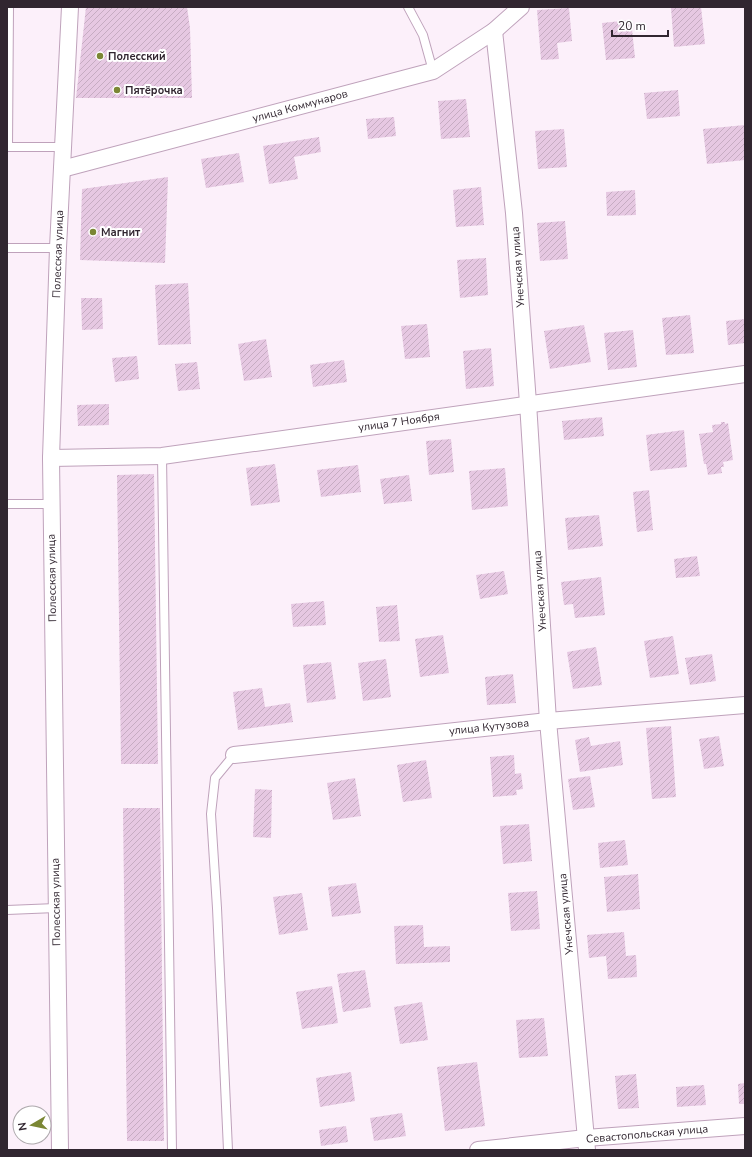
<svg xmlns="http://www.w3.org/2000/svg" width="752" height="1157" font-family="'Nunito Sans',sans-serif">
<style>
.building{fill:url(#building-hatch)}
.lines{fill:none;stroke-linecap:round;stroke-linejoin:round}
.service-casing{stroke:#bfa2bb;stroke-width:10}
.minor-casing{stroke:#bfa2bb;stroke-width:18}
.service{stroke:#fff;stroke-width:8}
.minor{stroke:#fff;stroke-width:16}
.poi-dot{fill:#7b8734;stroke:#fff;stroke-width:1.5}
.labels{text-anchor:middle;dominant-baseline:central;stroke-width:4;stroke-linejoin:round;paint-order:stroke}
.poi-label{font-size:11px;font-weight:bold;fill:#312630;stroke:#fff;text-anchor:start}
.street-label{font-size:11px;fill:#312630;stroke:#fff}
</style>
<defs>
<pattern id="building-hatch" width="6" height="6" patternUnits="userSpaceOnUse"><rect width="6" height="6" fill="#e6c8e2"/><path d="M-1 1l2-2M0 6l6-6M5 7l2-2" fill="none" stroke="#c6acc2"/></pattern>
</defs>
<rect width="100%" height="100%" fill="#fcf0fa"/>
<g class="building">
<path d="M86,7H187L190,28L192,98H76Z"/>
<path d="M685,7H701L705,44L674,47L671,8Z"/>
<path d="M569,8L572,41L557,43L559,59L541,60L537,10Z"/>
<path d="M631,20L635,58L606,60L602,23Z"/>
<path d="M678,90L680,116L647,119L644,93Z"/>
<path d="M466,99L470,137L441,139L438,101Z"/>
<path d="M394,117L396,136L368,139L366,119Z"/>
<path d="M745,125V160L707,164L703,129Z"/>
<path d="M564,129L567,167L538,169L535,131Z"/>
<path d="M319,137L321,152L294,157L298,179L269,184L263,146Z"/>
<path d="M239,153L244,182L206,188L201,159Z"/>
<path d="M168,177L165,263L80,260L82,189Z"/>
<path d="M481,187L484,225L456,227L453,190Z"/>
<path d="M635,190L636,215L607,216L606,192Z"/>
<path d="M565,221L568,259L540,261L537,223Z"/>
<path d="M486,258L488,295L460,298L457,260Z"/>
<path d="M188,283L191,344L158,345L155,285Z"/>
<path d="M81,298H102L103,329L82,330Z"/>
<path d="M690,315L694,353L666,355L662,318Z"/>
<path d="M745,319V343L728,345L726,321Z"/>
<path d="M427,324L430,357L405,359L401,326Z"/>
<path d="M584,325L591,362L550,369L544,331Z"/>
<path d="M633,330L637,367L608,370L604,333Z"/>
<path d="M266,339L272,377L244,381L238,344Z"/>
<path d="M491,348L494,386L466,389L463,351Z"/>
<path d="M137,356L139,379L115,382L112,358Z"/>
<path d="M344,360L347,382L313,387L310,365Z"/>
<path d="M197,362L200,389L178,391L175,364Z"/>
<path d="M109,404V425L78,426L77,405Z"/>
<path d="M602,417L604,436L564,440L562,421Z"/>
<path d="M721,422H725V424L728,423L733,460L723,462L724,467H721L722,473L708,475L706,464H704L699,434L713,432L712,425L721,424Z"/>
<path d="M684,430L687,467L650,471L646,435Z"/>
<path d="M451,439L454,472L429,475L426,441Z"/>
<path d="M275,464L280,502L251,506L246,468Z"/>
<path d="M358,465L361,492L321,497L317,470Z"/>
<path d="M505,468L508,506L472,510L469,471Z"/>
<path d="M154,474L158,764H121L117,475Z"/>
<path d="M409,475L412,501L384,504L380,479Z"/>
<path d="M649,490L653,530L637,532L633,492Z"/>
<path d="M599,515L603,546L568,550L565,518Z"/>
<path d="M697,556L700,576L676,578L674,559Z"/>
<path d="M504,571L508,594L480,599L476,575Z"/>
<path d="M601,577L605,615L575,618L573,604L564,605L561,582Z"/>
<path d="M324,601L326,625L293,627L291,604Z"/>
<path d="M397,605L400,641L379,642L376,607Z"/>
<path d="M443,635L449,673L420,677L415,639Z"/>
<path d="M673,636L679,674L650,678L644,641Z"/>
<path d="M596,647L602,685L573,689L567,652Z"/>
<path d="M712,654L716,681L690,685L685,658Z"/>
<path d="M386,659L391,697L363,701L358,663Z"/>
<path d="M331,662L336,699L307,703L303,665Z"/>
<path d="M513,674L516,703L487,705L485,677Z"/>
<path d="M262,688L265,707L290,703L293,722L238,730L233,692Z"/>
<path d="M671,726L676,797L652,799L646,728Z"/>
<path d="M719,736L724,766L704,769L699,739Z"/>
<path d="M589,737L591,746L620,741L623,765L580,772L575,740Z"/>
<path d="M514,755L515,774L521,773L523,789L516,790L517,795L493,797L490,757Z"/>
<path d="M426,760L432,798L403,802L397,765Z"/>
<path d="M590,776L595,807L573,810L568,779Z"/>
<path d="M355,778L361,816L333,820L327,783Z"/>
<path d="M255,789L272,790L271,838L253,837Z"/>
<path d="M123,808H160L164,1141H127Z"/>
<path d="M529,824L532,861L503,864L500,826Z"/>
<path d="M625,840L628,865L600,868L598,843Z"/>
<path d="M638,874L640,909L607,912L604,877Z"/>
<path d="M356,883L361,913L332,917L328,887Z"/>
<path d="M537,891L540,929L511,931L508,893Z"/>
<path d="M302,893L308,930L279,935L273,897Z"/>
<path d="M423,925L424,947L450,946V962L396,964L394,926Z"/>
<path d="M624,932L626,956L636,955L637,977L608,979L606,956L589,958L587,935Z"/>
<path d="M365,970L371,1007L343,1012L337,974Z"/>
<path d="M332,986L338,1023L302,1029L296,992Z"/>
<path d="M422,1002L428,1040L400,1044L394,1007Z"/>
<path d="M544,1018L548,1056L519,1058L516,1020Z"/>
<path d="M477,1062L485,1126L445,1131L437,1067Z"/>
<path d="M351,1072L355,1101L320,1107L316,1078Z"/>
<path d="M636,1074L639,1108L618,1109L615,1076Z"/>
<path d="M745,1083V1104H739L738,1084Z"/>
<path d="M704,1085L706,1105L677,1107L676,1087Z"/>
<path d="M402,1113L406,1136L374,1141L370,1118Z"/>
<path d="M346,1126L348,1142L321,1146L319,1130Z"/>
</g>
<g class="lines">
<defs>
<g id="service">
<path d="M408,7L423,35L433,71"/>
<path d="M7,147H63"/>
<path d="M8,147L9,7"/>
<path d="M7,248H58"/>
<path d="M162,456L172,1150"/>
<path d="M7,504H51"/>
<path d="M7,910L56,908"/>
<path d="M228,1150L217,908L211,814L215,778L234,755"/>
</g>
<g id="minor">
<path d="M494,31L514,213L528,403L548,721L587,1150"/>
<path d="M62,169L433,71L494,31L521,7"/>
<path d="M51,458L162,456L745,374"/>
<path d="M234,755L548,721L745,705"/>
<path d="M60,1150L51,458L58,248L70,7"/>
<path d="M478,1150L586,1138L745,1126"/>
</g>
</defs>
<use href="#service" class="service-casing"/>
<use href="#minor" class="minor-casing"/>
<use href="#service" class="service"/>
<use href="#minor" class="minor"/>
</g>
<g class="poi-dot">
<circle cx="100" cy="56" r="4"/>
<circle cx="117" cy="90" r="4"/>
<circle cx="93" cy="232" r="4"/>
</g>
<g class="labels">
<g class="poi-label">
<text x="108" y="56">Полесский</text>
<text x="125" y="90">Пятёрочка</text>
<text x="101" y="232">Магнит</text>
</g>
<g class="street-label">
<text transform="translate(300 106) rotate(-15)">улица Коммунаров</text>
<text transform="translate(58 254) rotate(-88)">Полесская улица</text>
<text transform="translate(518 267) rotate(-94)">Унечская улица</text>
<text transform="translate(399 422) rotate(-8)">улица 7 Ноября</text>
<text transform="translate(52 578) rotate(-91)">Полесская улица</text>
<text transform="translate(540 591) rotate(-94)">Унечская улица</text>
<text transform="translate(489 727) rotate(-6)">улица Кутузова</text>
<text transform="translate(56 902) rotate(-91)">Полесская улица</text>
<text transform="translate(566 914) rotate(-95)">Унечская улица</text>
<text transform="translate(647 1134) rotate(-5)">Севастопольская улица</text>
</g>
</g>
<rect width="752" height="1157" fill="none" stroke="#312630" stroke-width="16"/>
<g transform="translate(32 1125) rotate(261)"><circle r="19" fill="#ffffff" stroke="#ada8ac"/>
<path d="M0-3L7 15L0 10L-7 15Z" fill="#7b8734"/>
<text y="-6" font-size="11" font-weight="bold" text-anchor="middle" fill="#312630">N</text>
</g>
<path d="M612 30v6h56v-6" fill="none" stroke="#312630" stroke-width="2"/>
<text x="618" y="30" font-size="12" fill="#312630" stroke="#ffffff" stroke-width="3" paint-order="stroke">20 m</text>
</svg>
